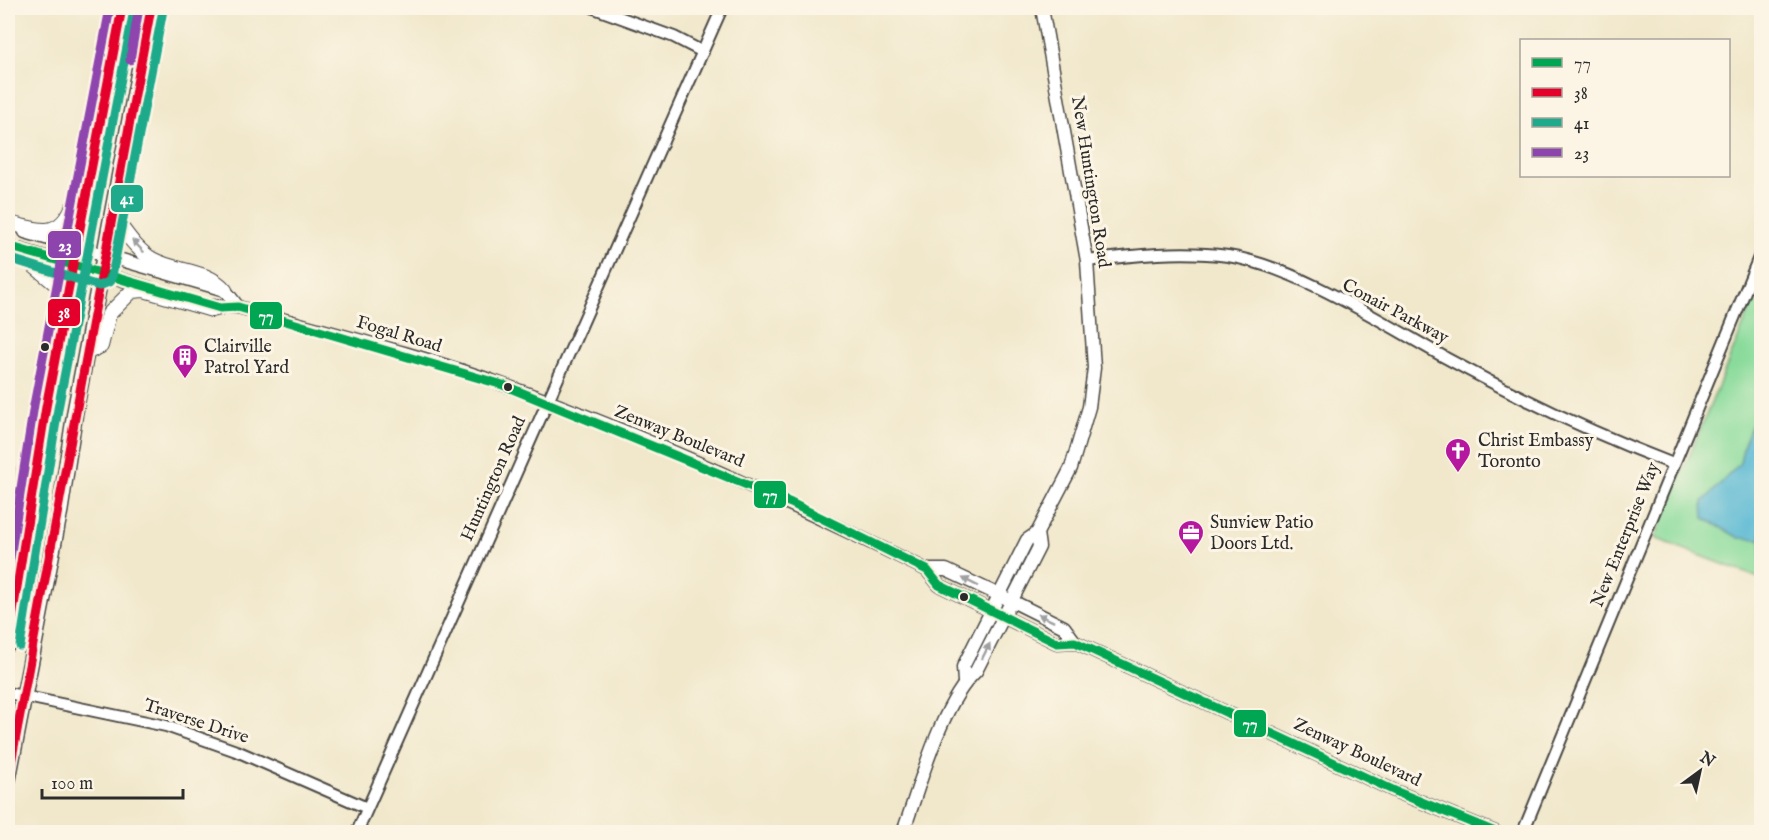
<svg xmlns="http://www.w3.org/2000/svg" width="1769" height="840" font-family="'IM FELL English',serif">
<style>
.green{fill:#8adb9b;stroke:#5a8363;stroke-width:1.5}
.water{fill:#55b7d3;stroke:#40717f;stroke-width:1.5}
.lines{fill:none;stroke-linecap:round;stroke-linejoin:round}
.minor-casing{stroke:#494743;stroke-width:14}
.tertiary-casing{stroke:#494743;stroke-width:15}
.secondary-casing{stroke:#494743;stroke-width:16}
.primary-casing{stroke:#494743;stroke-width:18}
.minor{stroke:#fff;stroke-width:10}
.tertiary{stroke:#fff;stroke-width:12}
.secondary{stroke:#fff;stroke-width:14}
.primary{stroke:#fff;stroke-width:15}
.bus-1-casing{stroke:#fcf5e5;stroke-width:14}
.bus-2-casing{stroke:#fcf5e5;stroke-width:14}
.bus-3-casing{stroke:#fcf5e5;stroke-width:14}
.bus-4-casing{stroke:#fcf5e5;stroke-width:14}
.bus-1{stroke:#00a651;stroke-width:9}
.bus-2{stroke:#e4002b;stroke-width:9}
.bus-3{stroke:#1faa8b;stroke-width:9}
.bus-4{stroke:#8e44ad;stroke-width:9}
.oneway{fill:#a0a0a0}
.bus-dot{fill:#2b2b2b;stroke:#fcf5e5;stroke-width:2}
.labels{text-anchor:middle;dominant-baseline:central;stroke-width:6;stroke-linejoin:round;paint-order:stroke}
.street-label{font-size:18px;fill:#2b2b2b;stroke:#fcf5e5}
.poi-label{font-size:18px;fill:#2b2b2b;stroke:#fcf5e5;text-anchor:start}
.line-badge{stroke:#fcf5e5;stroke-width:2}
.badge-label{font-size:16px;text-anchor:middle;font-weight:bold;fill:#fff}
</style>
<rect width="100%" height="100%" fill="#fcf5e5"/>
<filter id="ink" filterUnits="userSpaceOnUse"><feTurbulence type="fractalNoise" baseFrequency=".0167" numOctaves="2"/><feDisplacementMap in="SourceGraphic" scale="12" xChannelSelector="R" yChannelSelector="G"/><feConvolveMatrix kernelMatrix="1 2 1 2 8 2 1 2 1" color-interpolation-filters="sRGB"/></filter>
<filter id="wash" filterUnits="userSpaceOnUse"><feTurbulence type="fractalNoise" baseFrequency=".008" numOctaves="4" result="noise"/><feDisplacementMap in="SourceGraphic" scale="24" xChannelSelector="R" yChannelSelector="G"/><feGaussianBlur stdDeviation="1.35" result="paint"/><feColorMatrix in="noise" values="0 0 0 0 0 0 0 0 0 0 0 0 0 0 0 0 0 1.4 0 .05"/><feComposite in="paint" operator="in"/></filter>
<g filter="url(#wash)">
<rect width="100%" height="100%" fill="#f1e8cc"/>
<g class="green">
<path d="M1761,283V579L1655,538Z"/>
<path d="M8,461L17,470L8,516Z"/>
</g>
<path class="water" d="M1761,402V539L1739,538L1704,518L1703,502L1740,463L1744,444Z"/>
</g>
<g filter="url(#ink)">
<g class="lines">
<defs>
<g id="minor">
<path d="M594,8L674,37L703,52"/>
<path d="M1087,261C1134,255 1181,250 1228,256C1295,266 1385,324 1446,358C1519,398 1594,434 1673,464"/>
<path d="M8,693L166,726L239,752L367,808"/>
<path d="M357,832L722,8"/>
<path d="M1523,832L1762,250"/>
</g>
<g id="tertiary">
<path d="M25,232L225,290L238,307"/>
<path d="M8,246L150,288"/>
<path d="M213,306L238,307C327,332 417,354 504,385C648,437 789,502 927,570L939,585L1057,643L1075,642L1397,792L1495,832"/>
<path d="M927,570H946L1012,601L1064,627L1075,642"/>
<path d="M964,682L963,667L1027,540L1037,533L1071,468L1089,407L1094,368L1087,261L1042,8"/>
<path d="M903,832C920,786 940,705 976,671L1039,547L1037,533"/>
</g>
<g id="secondary">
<path d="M122,160L128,171L119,224C128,236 138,251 152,259C175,272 207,269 225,290"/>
<path d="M8,223C19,225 33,230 45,230C81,230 82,156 95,131"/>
<path d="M8,254L27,260L57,285L59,313"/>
<path d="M86,353L101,346L109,314L132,291L144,290L212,310L220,308"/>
</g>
<g id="primary">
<path d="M8,644L46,407L122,8"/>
<path d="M8,779L60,510L75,412L151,8"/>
</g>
</defs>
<use href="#minor" class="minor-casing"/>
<use href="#tertiary" class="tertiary-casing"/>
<use href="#secondary" class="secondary-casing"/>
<use href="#primary" class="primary-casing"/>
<use href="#minor" class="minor"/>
<use href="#tertiary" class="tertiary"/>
<use href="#secondary" class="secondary"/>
<use href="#primary" class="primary"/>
<defs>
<path id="bus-1" d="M8,246L220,308L238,307L503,385L791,503L927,570L939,585L1057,643L1075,642L1397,792L1495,832"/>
<g id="bus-2">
<path d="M12,618L46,407L122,8"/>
<path d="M8,779L151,8"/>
</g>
<g id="bus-3">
<path d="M8,258L99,286L111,281L163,10"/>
<path d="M20,646L58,409L134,10"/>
</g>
<g id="bus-4">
<path d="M130,60L139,8"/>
<path d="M8,571L34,405L110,8"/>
</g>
</defs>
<use href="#bus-1" class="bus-1-casing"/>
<use href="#bus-2" class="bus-2-casing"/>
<use href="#bus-3" class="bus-3-casing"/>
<use href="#bus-4" class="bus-4-casing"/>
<use href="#bus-1" class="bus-1"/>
<use href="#bus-2" class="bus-2"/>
<use href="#bus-3" class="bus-3"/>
<use href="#bus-4" class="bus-4"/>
</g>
<defs><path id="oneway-solid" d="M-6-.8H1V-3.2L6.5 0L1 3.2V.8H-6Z" transform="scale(1.5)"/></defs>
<g class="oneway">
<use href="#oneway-solid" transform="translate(138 246) rotate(-134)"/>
<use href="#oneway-solid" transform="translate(970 582) rotate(-153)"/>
<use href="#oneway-solid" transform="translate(1046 618) rotate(-154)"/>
<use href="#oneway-solid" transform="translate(986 651) rotate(-63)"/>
</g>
</g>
<defs>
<symbol id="building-pin" viewBox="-11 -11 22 30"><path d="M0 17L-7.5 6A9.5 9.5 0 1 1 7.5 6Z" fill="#b5179e" stroke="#fcf5e5"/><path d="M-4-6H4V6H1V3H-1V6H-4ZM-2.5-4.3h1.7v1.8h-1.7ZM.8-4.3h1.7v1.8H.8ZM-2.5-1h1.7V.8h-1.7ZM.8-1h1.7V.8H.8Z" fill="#fff"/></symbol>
<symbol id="church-pin" viewBox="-11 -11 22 30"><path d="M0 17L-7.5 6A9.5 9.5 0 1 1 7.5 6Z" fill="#b5179e" stroke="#fcf5e5"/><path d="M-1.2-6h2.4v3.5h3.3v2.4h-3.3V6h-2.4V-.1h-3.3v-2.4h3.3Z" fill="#fff"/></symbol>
<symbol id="office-pin" viewBox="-11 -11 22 30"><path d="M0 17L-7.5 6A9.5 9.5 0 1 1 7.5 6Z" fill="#b5179e" stroke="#fcf5e5"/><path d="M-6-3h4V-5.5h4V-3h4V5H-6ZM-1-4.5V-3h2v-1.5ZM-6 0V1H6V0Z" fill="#fff"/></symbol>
</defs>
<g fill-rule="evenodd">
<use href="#building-pin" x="170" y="342" width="30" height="40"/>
<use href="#church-pin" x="1443" y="436" width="30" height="40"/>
<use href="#office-pin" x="1176" y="518" width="30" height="40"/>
</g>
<g class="bus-dot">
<circle cx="45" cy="347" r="5"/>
<circle cx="508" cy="387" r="5"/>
<circle cx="964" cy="597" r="5"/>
</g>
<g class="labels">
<g class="street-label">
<text transform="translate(1090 182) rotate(81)">New Huntington Road</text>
<text transform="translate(1395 312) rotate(28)">Conair Parkway</text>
<text transform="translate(399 335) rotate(17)">Fogal Road</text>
<text transform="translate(679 437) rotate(22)">Zenway Boulevard</text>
<text transform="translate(494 479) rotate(-66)">Huntington Road</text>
<text transform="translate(1626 535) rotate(-68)">New Enterprise Way</text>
<text transform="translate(196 722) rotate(18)">Traverse Drive</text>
<text transform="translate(1357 753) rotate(25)">Zenway Boulevard</text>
</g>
<g class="poi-label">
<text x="204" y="347">Clairville<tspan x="204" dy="21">Patrol Yard</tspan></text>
<text x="1478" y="441">Christ Embassy<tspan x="1478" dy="21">Toronto</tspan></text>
<text x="1210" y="523">Sunview Patio<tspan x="1210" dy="21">Doors Ltd.</tspan></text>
</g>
</g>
<g class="line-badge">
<rect x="110" y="184" width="34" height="29" rx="6" fill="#1faa8b"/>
<rect x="47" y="230" width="35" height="29" rx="6" fill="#8e44ad"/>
<rect x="47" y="298" width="34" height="29" rx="6" fill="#e4002b"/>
<rect x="249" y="301" width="34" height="29" rx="6" fill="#00a651"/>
<rect x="753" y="480" width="34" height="29" rx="6" fill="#00a651"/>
<rect x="1233" y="709" width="34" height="29" rx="6" fill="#00a651"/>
</g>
<g class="badge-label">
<text x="127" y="204">41</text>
<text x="65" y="251">23</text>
<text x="64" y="318">38</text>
<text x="266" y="321">77</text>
<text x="770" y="500">77</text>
<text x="1250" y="729">77</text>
</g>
<rect width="1769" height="840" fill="none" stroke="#fcf5e5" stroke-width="30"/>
<rect x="1520" y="39" width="210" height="138" fill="#fcf5e5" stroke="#a8a49b" stroke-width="1.5"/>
<rect x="1532" y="58" width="30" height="9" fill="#00a651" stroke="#a8a49b" stroke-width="1.5"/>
<text x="1574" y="69" font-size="18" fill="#2b2b2b">77</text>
<rect x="1532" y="88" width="30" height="9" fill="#e4002b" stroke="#a8a49b" stroke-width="1.5"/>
<text x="1574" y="99" font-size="18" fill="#2b2b2b">38</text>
<rect x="1532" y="118" width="30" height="9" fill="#1faa8b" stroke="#a8a49b" stroke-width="1.5"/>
<text x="1574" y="129" font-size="18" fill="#2b2b2b">41</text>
<rect x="1532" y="148" width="30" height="9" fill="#8e44ad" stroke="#a8a49b" stroke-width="1.5"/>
<text x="1574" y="159" font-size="18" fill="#2b2b2b">23</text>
<g transform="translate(1700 771) rotate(33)" stroke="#fcf5e5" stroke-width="4.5" paint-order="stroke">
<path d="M0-4.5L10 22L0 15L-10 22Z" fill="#2b2b2b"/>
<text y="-9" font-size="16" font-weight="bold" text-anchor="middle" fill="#2b2b2b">N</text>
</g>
<path d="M42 789v9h141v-9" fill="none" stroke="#2b2b2b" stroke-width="3"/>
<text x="51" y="789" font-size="18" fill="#2b2b2b" stroke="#fcf5e5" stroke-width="4.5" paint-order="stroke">100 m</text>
</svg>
